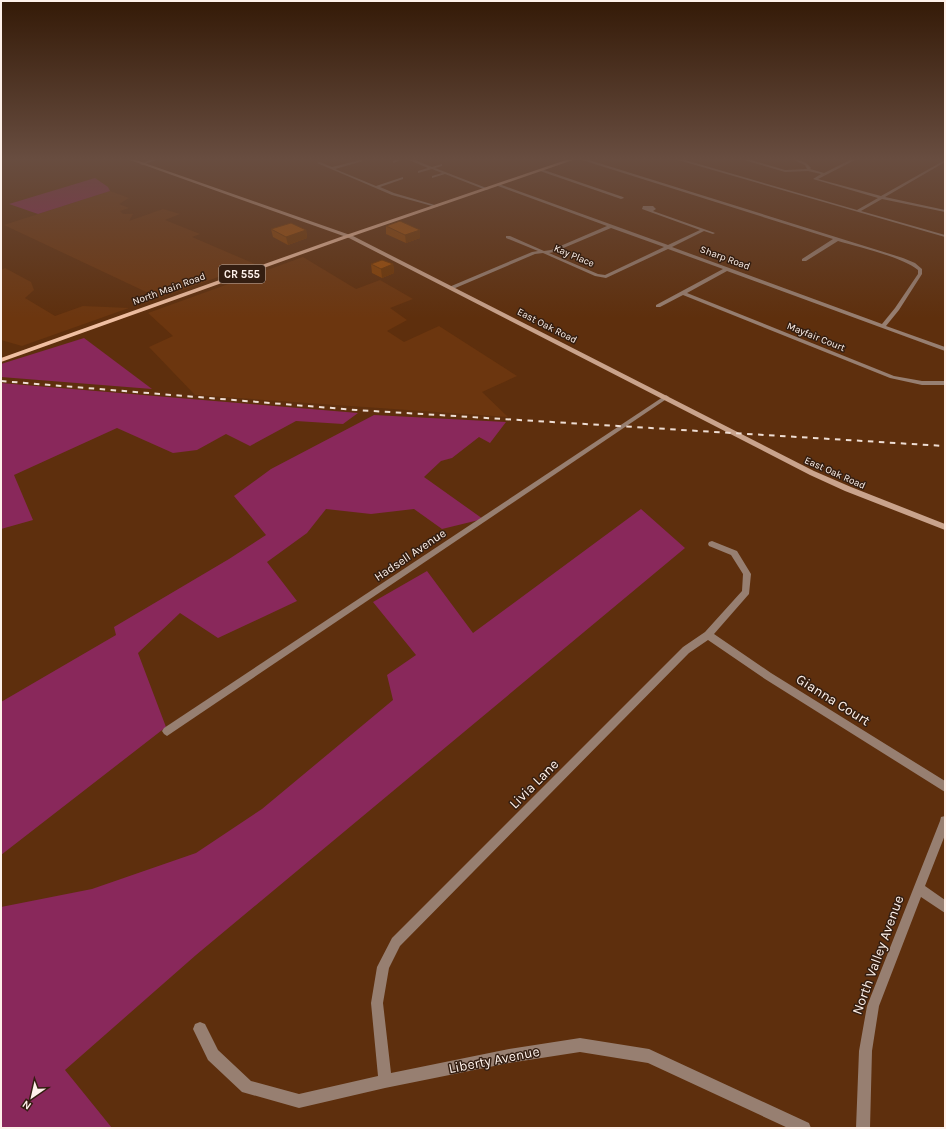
<svg xmlns="http://www.w3.org/2000/svg" width="946" height="1129" font-family="Karla,sans-serif">
<style>
.built{fill:#6c360f}
.green{fill:#89285b}
.lines{fill:none;stroke-linecap:round;stroke-linejoin:round}
.street{fill:#977f71;fill-rule:evenodd}
.secondary{fill:#c9a38c;fill-rule:evenodd}
.primary{fill:#f0bfa2;fill-rule:evenodd}
.rail{stroke:#eeddd3;stroke-width:2;stroke-dasharray:5.5 5.5;stroke-linecap:butt}
.wall{fill:#864105}
.shaded-wall{fill:#6d3504}
.building{fill:#9c4c06;stroke:#6d3504}
.labels{text-anchor:middle;dominant-baseline:central;stroke-width:3;stroke-linejoin:round;paint-order:stroke}
.far-street-label{font-size:10px;fill:#fef1ea;stroke:#341e11}
.shield{fill:#341e11;stroke:#c1b2a9;stroke-width:1}
.shield-label{font-size:11px;font-weight:bold;fill:#fef1ea}
.street-label{font-size:12px;fill:#fef1ea;stroke:#341e11}
.near-street-label{font-size:14px;fill:#fef1ea;stroke:#341e11}
</style>
<rect width="100%" height="100%" fill="#5e2f0d"/>
<g class="built">
<path d="M110,191L129,198L119,204L129,208L120,211L123,214H133L129,221L163,209L180,214L165,220L200,234L192,237L255,264L159,298L4,225Z"/>
<path d="M303,257L356,289L380,280L413,299L390,308L407,320L387,331L404,342L439,326L517,376L482,392L508,417L195,395L149,347L173,336L148,313Z"/>
<path d="M5,268L31,282L34,290L25,298L55,316L83,306L129,308L22,346L1,340V270Z"/>
</g>
<g class="green">
<path d="M95,178L108,187L110,191L38,214L9,204Z"/>
<path d="M84,338L152,389L1,377V364Z"/>
<path d="M1,383L358,413L343,424L296,421L250,446L226,434L197,450L173,453L117,428L14,475L33,520L1,529Z"/>
<path d="M374,415L506,422L490,443L479,437L452,458L441,461L424,477L483,519L442,529L414,509L371,514L326,509L307,533L267,562L297,601L218,638L180,613L138,653L166,727L1,855V702L116,635L114,627L229,559L266,535L234,496L271,469Z"/>
<path d="M641,509L685,548L196,955L65,1070L112,1128H1V907L92,889L196,853L262,809L393,700L387,675L416,655L373,602L427,571L473,633Z"/>
</g>
<g class="lines">
<g class="street">
<path d="M150,160H156L142,165L140,164Z"/>
<path d="M360,160L363,161L335,169L376,186L403,177V179L380,187L394,193L438,206L436,207L392,195L317,163L320,162L332,167Z"/>
<path d="M395,160H401L393,163V161Z"/>
<path d="M409,160H415L432,167L442,164V166L435,168L489,189L486,190L445,174L432,178V176L442,173L432,169L418,173V171L428,168Z"/>
<path d="M582,160H589L903,258L915,263L922,269V274L899,310L886,326L945,347V351L727,271L687,293L894,376L922,381H945V385H922L890,378L683,295L660,307H656V305L723,269L668,249L606,278L595,276L543,253L535,254L453,289H449V287L532,252L538,251L506,238V236H510L544,251L551,250L607,226L498,186L499,184L668,245L700,230L642,209L643,206H653L656,209L653,211L715,233L713,234L704,231L672,247L882,324L895,308L918,274V270C902,257 859,247 838,241L806,261H802V259L833,239ZM611,228L664,247L605,275L598,274L549,253L554,252Z"/>
<path d="M678,160H685L857,210L878,198L813,179L821,174L808,171L785,172L744,160H751L785,170L807,169L805,165L794,160C802,160 806,162 811,168L810,169L824,173L850,160H855L818,179L881,196L945,160V162L885,197L945,210V212L882,199L861,211L945,235V237Z"/>
<path d="M541,169L623,197L624,198L621,199L540,171Z"/>
<path d="M666,395L669,397L668,398L170,734L167,736L164,734L162,731L164,728Z"/>
<path d="M712,541L737,551L751,574L749,594L714,634L771,673L945,781V792L765,679L708,640L689,653L400,946L389,968L383,1003L391,1073L509,1049L580,1038L649,1049L809,1123L811,1128H788L648,1063L580,1052L509,1063L385,1088L299,1108L242,1092L208,1060L193,1029L195,1024L200,1022L205,1024L218,1050L251,1081L299,1094L378,1076L371,1003L377,967L392,938L683,647L705,632L742,591L743,574L731,555L709,546L708,544L709,542Z"/>
<path d="M945,816V835L925,886L945,900V913L921,897L879,1006L872,1051L870,1128H856L859,1051L867,1006L940,821L941,817Z"/>
</g>
<path class="secondary" d="M130,160H136L353,236L814,471L851,487L945,524V530L845,491L810,475L349,238Z"/>
<path class="primary" d="M566,160H573L350,237L1,362V358L346,235Z"/>
<path class="rail" d="M1,381L356,410L945,446"/>
</g>
<g class="wall">
<path d="M386,226L420,230V238L406,243L386,234Z"/>
<path d="M271,229L306,230L307,238L288,245L273,237Z"/>
<path d="M371,264H393L394,273L382,278L372,273Z"/>
</g>
<g class="shaded-wall">
<path d="M306,230L307,238L288,245L286,237Z"/>
<path d="M420,230V238L406,243L405,235Z"/>
<path d="M393,264L394,273L382,278L381,269Z"/>
</g>
<g class="building">
<path d="M400,221L420,230L405,235L386,226Z"/>
<path d="M291,223L306,230L286,237L271,229Z"/>
<path d="M382,260L393,264L381,269L371,264Z"/>
</g>
<linearGradient id="sky" x2="0" y2="1"><stop stop-color="#341a07"/><stop offset="0.5" stop-color="#684d40"/><stop offset="1" stop-color="#684d40" stop-opacity="0"/></linearGradient>
<rect width="946" height="318" fill="url(#sky)"/>
<g class="labels">
<g class="far-street-label">
<text transform="translate(574 256) rotate(23)">Kay Place</text>
<text transform="translate(725 258) rotate(20)">Sharp Road</text>
<text transform="translate(169 289) rotate(-20)">North Main Road</text>
<text transform="translate(547 326) rotate(27)">East Oak Road</text>
<text transform="translate(816 337) rotate(22)">Mayfair Court</text>
<text transform="translate(835 473) rotate(24)">East Oak Road</text>
</g>
<rect class="shield" x="219" y="265" width="46" height="18" rx="3"/>
<g class="shield-label">
<text x="242" y="274">CR 555</text>
</g>
<g class="street-label">
<text transform="translate(410 555) rotate(-34)">Hadsell Avenue</text>
</g>
<g class="near-street-label">
<text transform="translate(833 700) rotate(32)">Gianna Court</text>
<text transform="translate(534 784) rotate(-45)">Livia Lane</text>
<text transform="translate(878 955) rotate(-70)">North Valley Avenue</text>
<text transform="translate(494 1060) rotate(-11)">Liberty Avenue</text>
</g>
</g>
<rect width="946" height="1129" fill="none" stroke="#fef1ea" stroke-width="4"/>
<g transform="translate(32 1097) rotate(214)" stroke="#341e11" stroke-width="3" paint-order="stroke">
<path d="M0-3L7 15L0 10L-7 15Z" fill="#fef1ea"/>
<text y="-6" font-size="11" font-weight="bold" text-anchor="middle" fill="#fef1ea">N</text>
</g>
</svg>
